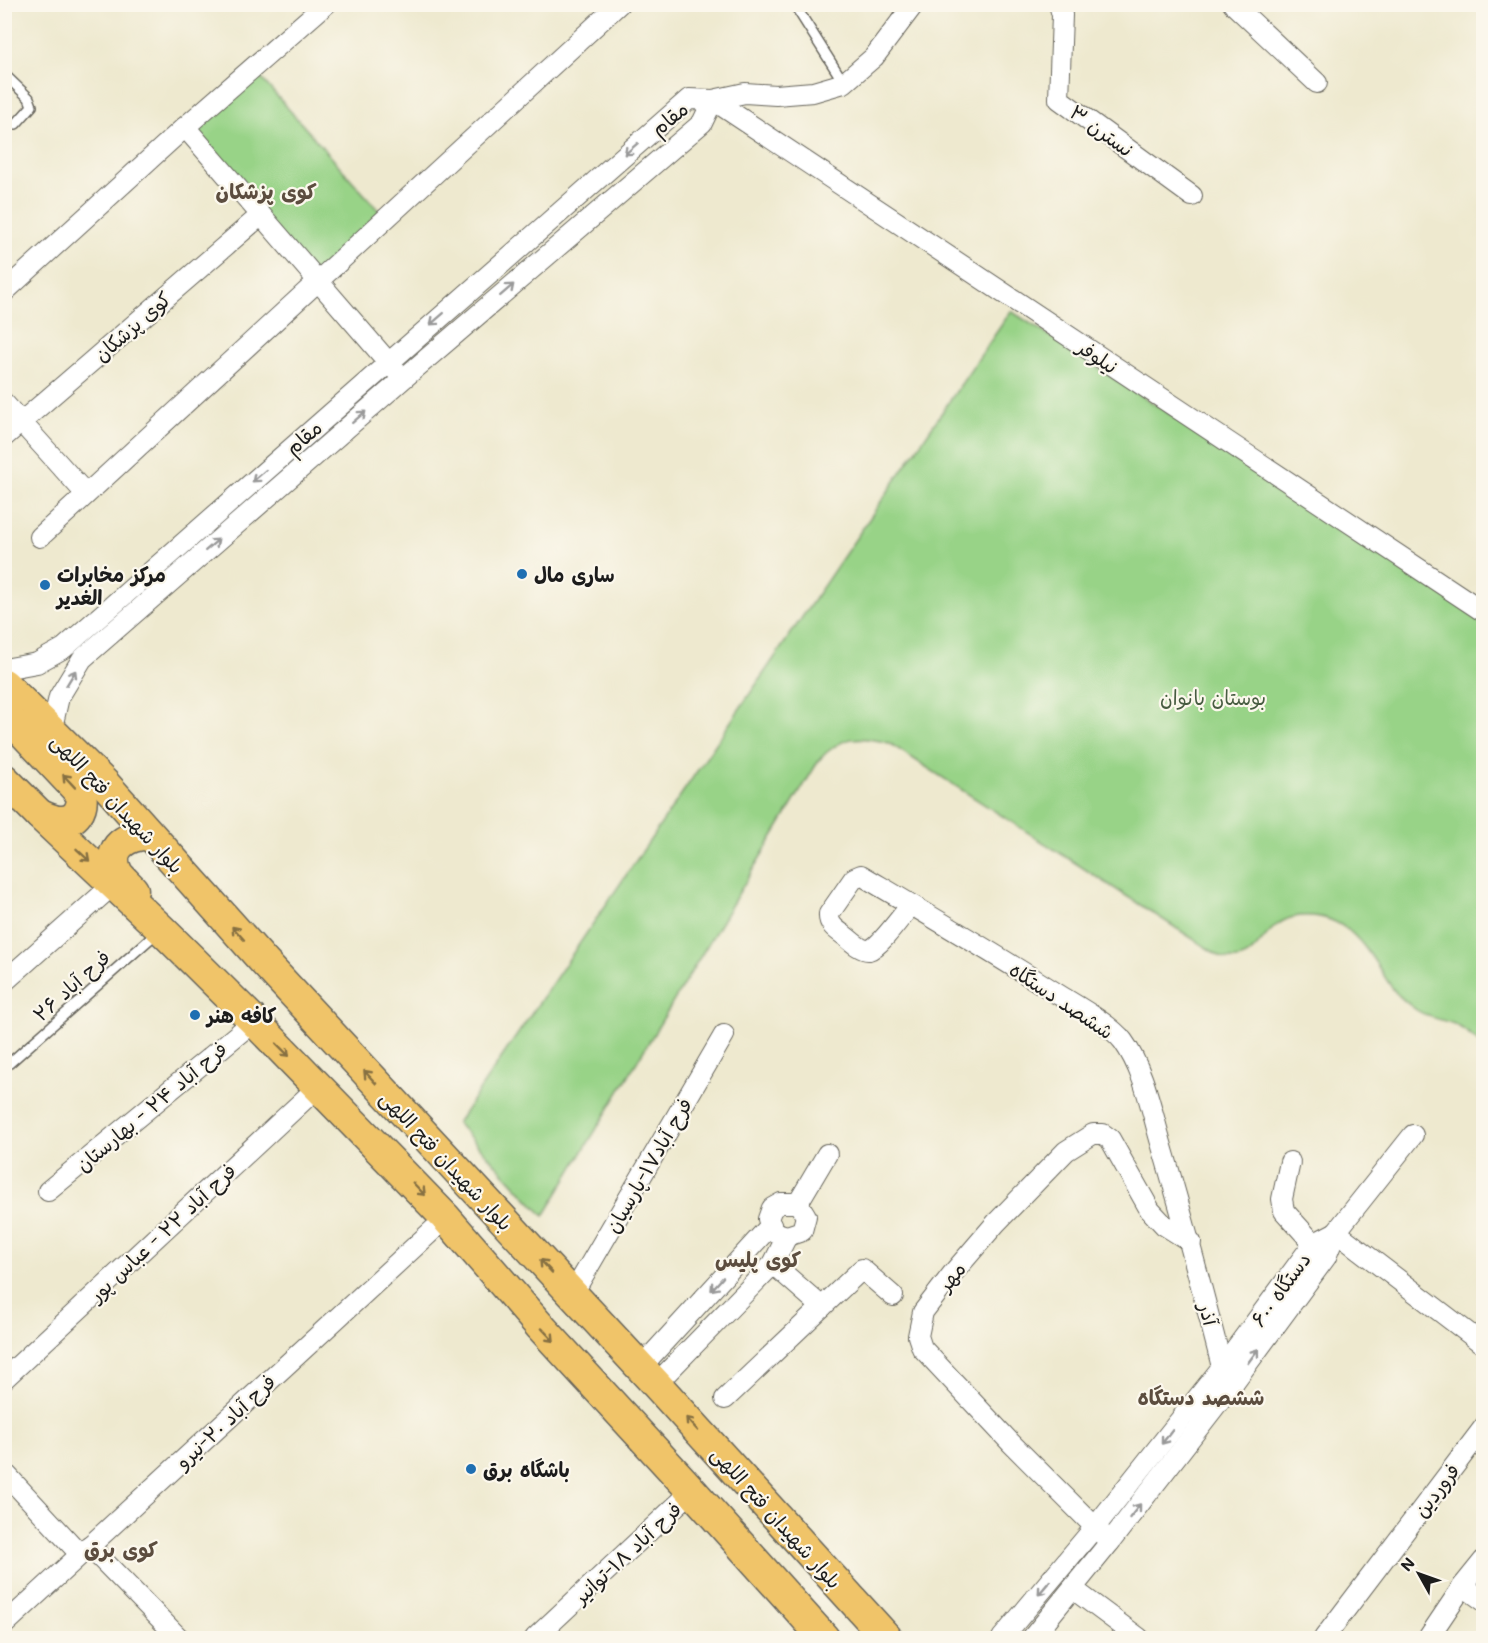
<svg xmlns="http://www.w3.org/2000/svg" width="1488" height="1643" font-family="Mali,'Playpen Sans Arabic',sans-serif">
<style>
.green{fill:#98d387;stroke:#5a7852;stroke-width:1.5}
.lines{fill:none;stroke-linecap:round;stroke-linejoin:round}
.service-casing{stroke:#66645b;stroke-width:12}
.minor-casing{stroke:#66645b;stroke-width:22}
.primary-casing{stroke:#66645b;stroke-width:33}
.service{stroke:#fff;stroke-width:9}
.minor{stroke:#fff;stroke-width:20}
.primary{stroke:#f0c469;stroke-width:30}
.oneway{stroke:#999}
.oneway2{stroke:#867042}
.poi-dot{fill:#1f6fb2;stroke:#fbf7ec;stroke-width:2}
.labels{text-anchor:middle;dominant-baseline:central;stroke-width:4.5;stroke-linejoin:round;paint-order:stroke}
.street-label{font-size:20px;fill:#1c1c1c;stroke:#fbf7ec}
.poi-label{font-size:20px;font-weight:bold;fill:#1c1c1c;stroke:#fbf7ec;text-anchor:start}
.park-label{font-size:20px;fill:#475c41;stroke:#fbf7ec}
.neighbourhood-label{font-size:21px;font-weight:bold;fill:#5c4d3f;stroke:#fbf7ec}
</style>
<rect width="100%" height="100%" fill="#fbf7ec"/>
<filter id="ink" filterUnits="userSpaceOnUse"><feTurbulence type="fractalNoise" baseFrequency=".0167" numOctaves="2"/><feDisplacementMap in="SourceGraphic" scale="12" xChannelSelector="R" yChannelSelector="G"/><feConvolveMatrix kernelMatrix="1 2 1 2 8 2 1 2 1" color-interpolation-filters="sRGB"/></filter>
<filter id="wash" filterUnits="userSpaceOnUse"><feTurbulence type="fractalNoise" baseFrequency=".008" numOctaves="4" result="noise"/><feDisplacementMap in="SourceGraphic" scale="24" xChannelSelector="R" yChannelSelector="G"/><feGaussianBlur stdDeviation="1.35" result="paint"/><feColorMatrix in="noise" values="0 0 0 0 0 0 0 0 0 0 0 0 0 0 0 0 0 1.4 0 .05"/><feComposite in="paint" operator="in"/></filter>
<g filter="url(#wash)">
<rect width="100%" height="100%" fill="#eee9cf"/>
<g class="green">
<path d="M252,68L381,213L313,276L185,127Z"/>
<path d="M1011,311L1483,617V1046C1474,1038 1465,1029 1454,1024C1441,1019 1427,1018 1415,1009C1407,1003 1398,996 1392,988C1368,952 1350,912 1300,916C1258,920 1261,971 1221,957L889,743C858,735 842,735 819,760L544,1216L457,1123Z"/>
</g>
</g>
<g filter="url(#ink)">
<g class="lines">
<defs>
<g id="service">
<path d="M794,4L844,83"/>
<path d="M4,74L29,98L32,106L16,124L7,125L4,122"/>
<path d="M4,1068L159,931"/>
</g>
<g id="minor">
<path d="M326,4L185,127L395,370"/>
<path d="M1059,4L1062,15L1059,99L1192,196"/>
<path d="M1233,4L1317,83"/>
<path d="M713,100L1484,612"/>
<path d="M4,292L185,127"/>
<path d="M4,403L86,494"/>
<path d="M4,437L260,216"/>
<path d="M40,537L619,4"/>
<path d="M4,669L37,663L64,648L689,99L713,100L745,93L776,95L813,92L844,83L874,57L914,4"/>
<path d="M51,732L59,697L82,659L403,379L702,123L713,100"/>
<path d="M911,905C903,914 880,947 869,950C861,951 850,940 845,936C837,930 828,925 829,914L854,878L861,875C927,914 992,952 1056,993C1075,1005 1110,1024 1123,1041C1144,1070 1151,1109 1161,1143C1183,1217 1203,1292 1222,1367L1234,1382"/>
<path d="M4,982L114,884"/>
<path d="M1290,1162L1282,1199L1284,1211L1322,1253"/>
<path d="M48,1191L254,1021"/>
<path d="M781,1203H798L806,1216L802,1231L787,1236L774,1232L768,1219L772,1208Z"/>
<path d="M798,1203L827,1154"/>
<path d="M1336,1232L1484,1345"/>
<path d="M773,1264L822,1307"/>
<path d="M572,1295L724,1035"/>
<path d="M640,1368L771,1225"/>
<path d="M4,1379L319,1086"/>
<path d="M656,1384L773,1264L787,1236"/>
<path d="M725,1399L862,1269L893,1296"/>
<path d="M4,1472L80,1554"/>
<path d="M1110,1542L1011,1443L922,1348L918,1336L923,1312L953,1273L996,1223L1066,1151L1093,1134H1103L1110,1139L1150,1210L1164,1225L1191,1242"/>
<path d="M89,1546L179,1638"/>
<path d="M1463,1586L1484,1560"/>
<path d="M1073,1589L1139,1638"/>
<path d="M4,1625L446,1218"/>
<path d="M535,1638L692,1491"/>
<path d="M1002,1638L1095,1527L1222,1367L1313,1244L1336,1232"/>
<path d="M1032,1638L1110,1542L1234,1382L1326,1257L1336,1232L1413,1135"/>
<path d="M1324,1638L1484,1427"/>
<path d="M1428,1638L1463,1586L1484,1601"/>
</g>
<g id="primary">
<path d="M4,684L105,784L265,963L656,1384L887,1638"/>
<path d="M16,725L81,794C84,808 76,822 60,821C53,821 46,817 40,815"/>
<path d="M4,779L40,815L161,929L254,1021L446,1218L539,1325L692,1491L824,1638"/>
<path d="M133,890C128,884 120,878 117,872C105,847 129,834 150,835"/>
</g>
</defs>
<use href="#service" class="service-casing"/>
<use href="#minor" class="minor-casing"/>
<use href="#primary" class="primary-casing"/>
<use href="#service" class="service"/>
<use href="#minor" class="minor"/>
<use href="#primary" class="primary"/>
</g>
<defs><path id="oneway-shaft" d="M-6 0H5M1.5-3L5.5 0L1.5 3" fill="none" stroke-width="1.6" stroke-linecap="round" stroke-linejoin="round" transform="scale(1.5)"/></defs>
<g class="oneway">
<use href="#oneway-shaft" transform="translate(631 149) rotate(139)"/>
<use href="#oneway-shaft" transform="translate(507 290) rotate(-41)"/>
<use href="#oneway-shaft" transform="translate(437 319) rotate(139)"/>
<use href="#oneway-shaft" transform="translate(359 417) rotate(-41)"/>
<use href="#oneway-shaft" transform="translate(259 476) rotate(139)"/>
<use href="#oneway-shaft" transform="translate(212 545) rotate(-41)"/>
<use href="#oneway-shaft" transform="translate(71 678) rotate(-59)"/>
<use href="#oneway-shaft" transform="translate(717 1284) rotate(132)"/>
<use href="#oneway-shaft" transform="translate(1253 1356) rotate(-54)"/>
<use href="#oneway-shaft" transform="translate(1167 1437) rotate(128)"/>
<use href="#oneway-shaft" transform="translate(1135 1511) rotate(-52)"/>
<use href="#oneway-shaft" transform="translate(1044 1588) rotate(130)"/>
</g>
<g class="oneway2">
<use href="#oneway-shaft" transform="translate(69 781) rotate(-133)"/>
<use href="#oneway-shaft" transform="translate(83 855) rotate(43)"/>
<use href="#oneway-shaft" transform="translate(238 933) rotate(-132)"/>
<use href="#oneway-shaft" transform="translate(283 1050) rotate(45)"/>
<use href="#oneway-shaft" transform="translate(370 1077) rotate(-133)"/>
<use href="#oneway-shaft" transform="translate(419 1189) rotate(46)"/>
<use href="#oneway-shaft" transform="translate(546 1266) rotate(-133)"/>
<use href="#oneway-shaft" transform="translate(548 1335) rotate(47)"/>
<use href="#oneway-shaft" transform="translate(692 1424) rotate(-132)"/>
</g>
</g>
<g class="poi-dot">
<circle cx="522" cy="574" r="6"/>
<circle cx="45" cy="585" r="6"/>
<circle cx="195" cy="1015" r="6"/>
<circle cx="471" cy="1469" r="6"/>
</g>
<g class="labels">
<g class="street-label">
<text transform="translate(669 118) rotate(-39)">مقام</text>
<text transform="translate(1102 130) rotate(36)">نسترن ۳</text>
<text transform="translate(132 326) rotate(-41)">کوی پزشکان</text>
<text transform="translate(1098 356) rotate(34)">نیلوفر</text>
<text transform="translate(303 437) rotate(-41)">مقام</text>
<text transform="translate(118 803) rotate(47)">بلوار شهیدان فتح اللهی</text>
<text transform="translate(71 985) rotate(-42)">فرح آباد ۲۶</text>
<text transform="translate(1062 1000) rotate(34)">ششصد دستگاه</text>
<text transform="translate(151 1106) rotate(-40)">فرح آباد ۲۴ - بهارستان</text>
<text transform="translate(447 1160) rotate(47)">بلوار شهیدان فتح اللهی</text>
<text transform="translate(648 1165) rotate(-60)">فرح آباد۱۷-پارسیان</text>
<text transform="translate(162 1232) rotate(-43)">فرح آباد ۲۲ - عباس پور</text>
<text transform="translate(951 1276) rotate(-51)">مهر</text>
<text transform="translate(1280 1289) rotate(-54)">۶۰۰ دستگاه</text>
<text transform="translate(1209 1314) rotate(76)">آذر</text>
<text transform="translate(225 1421) rotate(-43)">فرح آباد ۲۰-نیرو</text>
<text transform="translate(1436 1490) rotate(-53)">فروردین</text>
<text transform="translate(777 1517) rotate(48)">بلوار شهیدان فتح اللهی</text>
<text transform="translate(627 1552) rotate(-43)">فرح آباد ۱۸-توانیر</text>
</g>
<g class="poi-label">
<text x="57" y="574">مرکز مخابرات<tspan x="57" dy="23">الغدیر</tspan></text>
<text x="534" y="574">ساری مال</text>
<text x="207" y="1015">کافه هنر</text>
<text x="483" y="1469">باشگاه برق</text>
</g>
<g class="park-label">
<text x="1213" y="697">بوستان بانوان</text>
</g>
<g class="neighbourhood-label">
<text x="266" y="190">کوی پزشکان</text>
<text x="758" y="1258">کوی پلیس</text>
<text x="1201" y="1396">ششصد دستگاه</text>
<text x="121" y="1548">کوی برق</text>
</g>
</g>
<rect width="1488" height="1643" fill="none" stroke="#fbf7ec" stroke-width="24"/>
<g transform="translate(1419 1574) rotate(310)" stroke="#fbf7ec" stroke-width="4.5" paint-order="stroke">
<path d="M0-4.5L10 22L0 15L-10 22Z" fill="#1c1c1c"/>
<text y="-9" font-size="16" font-weight="bold" text-anchor="middle" fill="#1c1c1c">N</text>
</g>
</svg>
